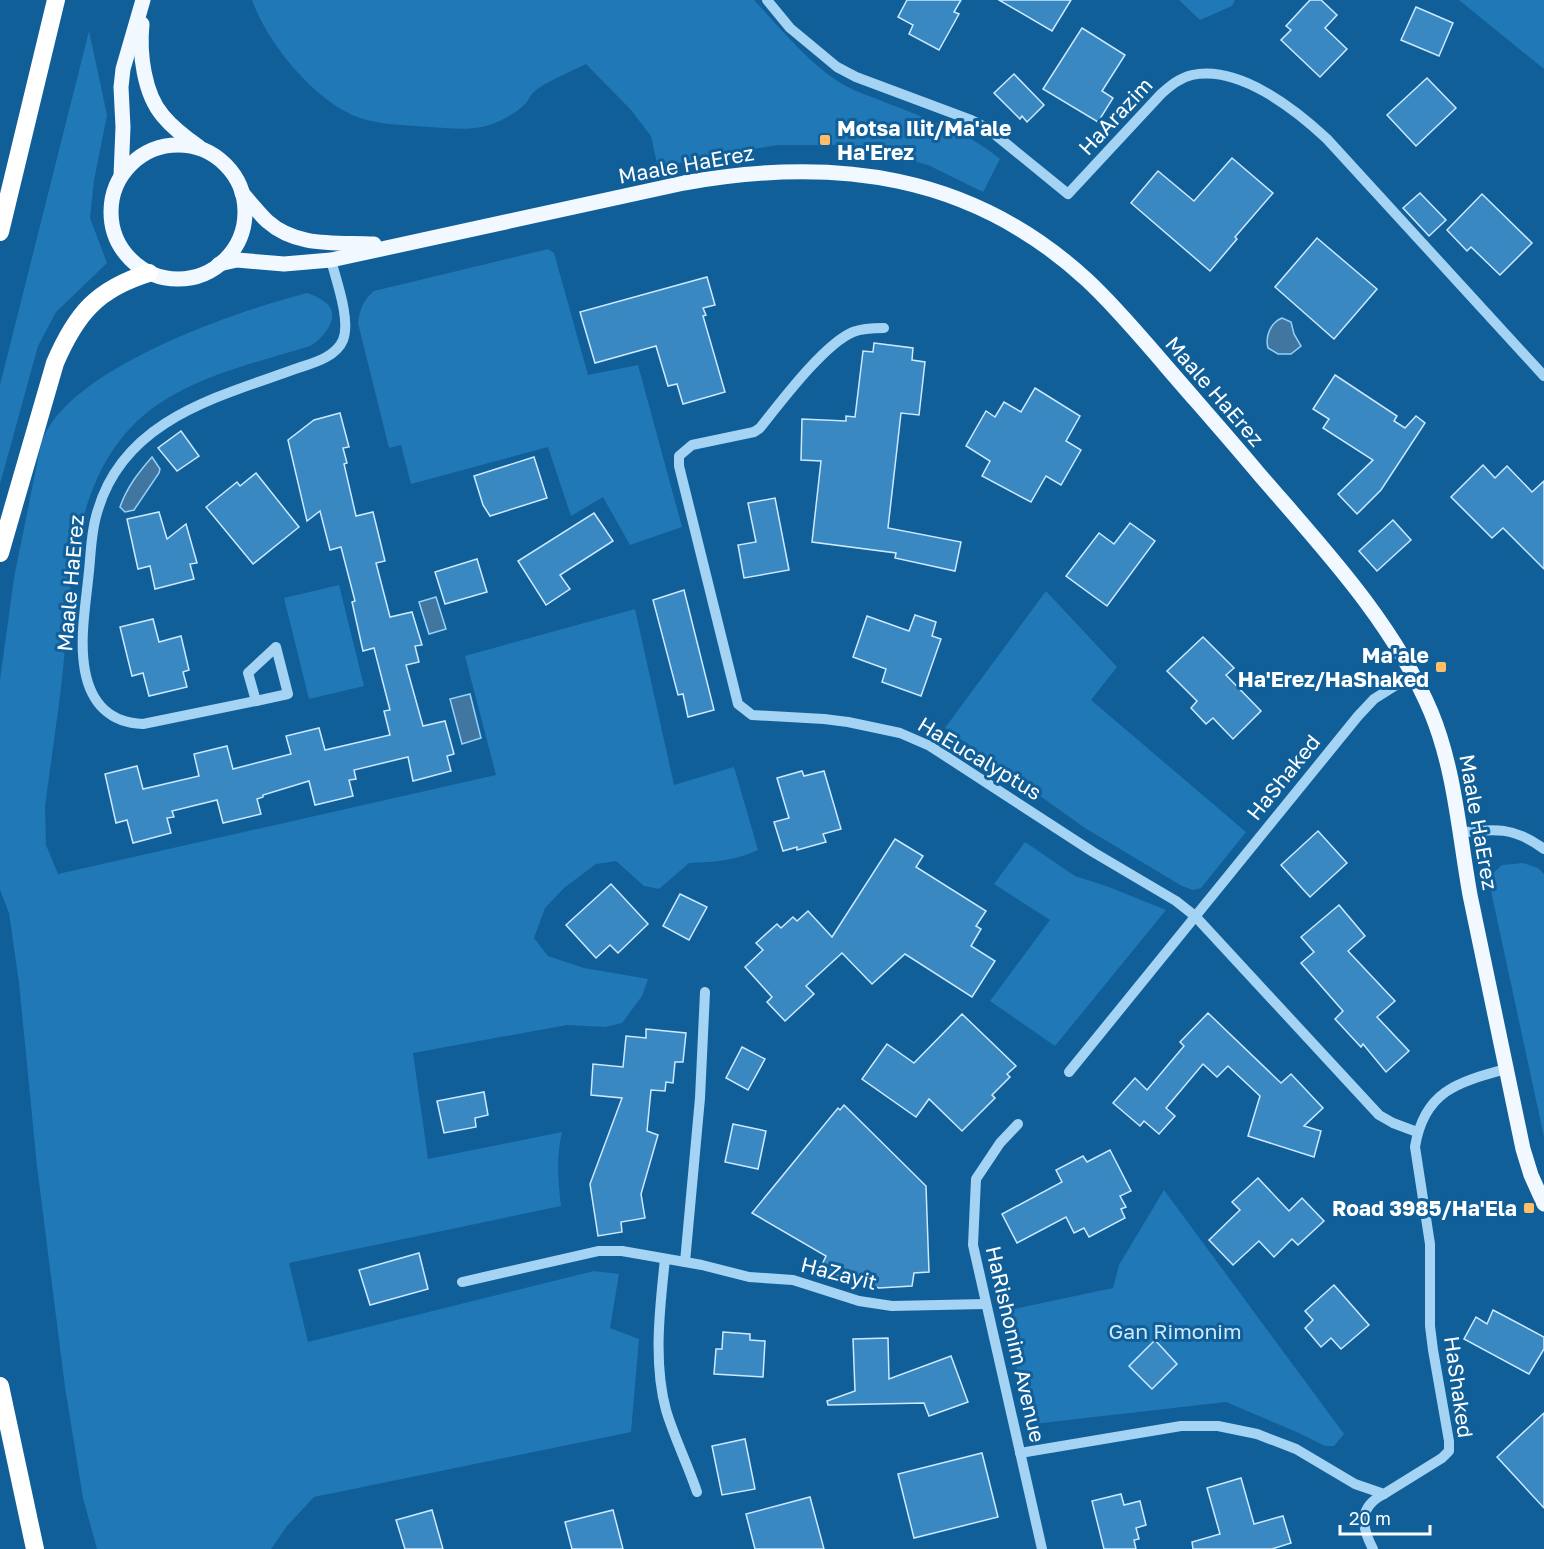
<svg xmlns="http://www.w3.org/2000/svg" width="1544" height="1549" font-family="'Golos Text',sans-serif">
<style>
.green{fill:#2078b6}
.water{fill:#4076a0;stroke:#96d0f7;stroke-width:1.5}
.building{fill:#3a88c1;stroke:#cce9fe;stroke-width:1.5}
.lines{fill:none;stroke-linecap:round;stroke-linejoin:round}
.minor{stroke:#a4d3f4;stroke-width:10}
.major{stroke:#f1f8ff;stroke-width:15}
.highway{stroke:#fff;stroke-width:18}
.poi-dot{fill:#ffbe67;stroke:#115f99;stroke-width:2}
.labels{text-anchor:middle;dominant-baseline:central;stroke-width:6;stroke-linejoin:round;paint-order:stroke}
.street-label{font-size:21px;fill:#fff;stroke:#115f99}
.poi-label{font-size:21px;font-weight:bold;fill:#fff;stroke:#115f99;text-anchor:end}
.park-label{font-size:21px;fill:#cce9fe;stroke:#115f99}
</style>
<rect width="100%" height="100%" fill="#115f99"/>
<g class="green">
<path d="M252,0H754C777,25 808,62 836,80C848,88 863,94 877,99C918,116 966,130 1000,159L983,192L928,165L880,152L837,145H777L705,157L658,168L651,136L631,110L586,64C574,70 541,84 534,92C530,95 529,100 526,103C519,111 505,119 495,123C473,132 451,128 428,127C406,125 381,125 360,118C315,102 268,44 252,0Z"/>
<path d="M1179,0H1235L1232,6L1200,20Z"/>
<path d="M1459,0H1544V69Z"/>
<path d="M89,31L107,115L94,180L90,218L107,263L56,312L38,346L0,484V385Z"/>
<path d="M548,249L554,253L588,375L638,365L682,527L630,545L603,497L571,516L548,447L411,484L401,445L389,448L358,323C360,309 363,300 374,291Z"/>
<path d="M307,293C313,295 320,298 325,302C343,315 323,339 310,346C259,362 202,374 157,405C72,464 72,577 63,670C58,715 51,761 45,806L46,845L58,874L496,775L465,656L635,609L674,785L734,767L758,850C733,861 716,862 689,863L659,889L644,886L616,861L596,864L564,888L545,908L534,938L548,956L584,968L648,979L642,996L622,1023L605,1027L567,1025L413,1053L428,1159L562,1132C556,1157 558,1180 561,1206L289,1263L308,1342L594,1271L619,1274L610,1328L639,1339L631,1432L314,1497L287,1526L271,1549H97L83,1498L65,1387L37,1166L19,983L9,913L0,890V680L14,578L41,444C43,438 45,432 49,427C90,362 234,312 307,293Z"/>
<path d="M339,585L364,686L309,699L284,598Z"/>
<path d="M1046,591L1117,667L1091,700L1246,832L1201,888L1193,890L1182,886L1085,828L945,728Z"/>
<path d="M1025,842L1075,876L1109,887L1166,910L1055,1046L990,1001L1050,920L994,884Z"/>
<path d="M1523,863L1538,868L1544,874V1137L1491,891L1492,874L1502,865Z"/>
<path d="M1164,1190L1344,1434L1334,1446H1325L1299,1433L1226,1402L1033,1424L1000,1312L1113,1288L1119,1265Z"/>
</g>
<g class="water">
<path d="M1282,318L1291,322L1294,334L1301,346L1291,354H1278L1268,348C1265,337 1270,323 1282,318Z"/>
<path d="M152,457L160,469L159,473L134,510L125,512L120,507C127,487 138,473 152,457Z"/>
<path d="M436,597L446,629L429,634L419,602Z"/>
<path d="M470,694L481,738L462,744L450,699Z"/>
</g>
<g class="building">
<path d="M907,0H961L954,12L959,14L939,50L909,34L913,25L898,17Z"/>
<path d="M999,0H1071L1052,31Z"/>
<path d="M1310,0H1321L1337,15L1325,28L1347,49L1320,77L1281,40L1291,30L1286,26Z"/>
<path d="M1416,7L1453,23L1439,56L1401,40Z"/>
<path d="M1082,28L1125,55L1102,91L1113,98L1098,122L1043,89Z"/>
<path d="M1014,74L1044,105L1027,122L1022,116L1020,119L994,93Z"/>
<path d="M1427,78L1456,108L1416,146L1387,115Z"/>
<path d="M1232,158L1273,193L1235,237L1237,239L1210,271L1131,203L1158,171L1194,201Z"/>
<path d="M1420,193L1446,220L1429,236L1403,208Z"/>
<path d="M1482,194L1532,243L1500,275L1471,247L1467,251L1447,230Z"/>
<path d="M1317,238L1377,289L1334,339L1275,287Z"/>
<path d="M707,277L715,305L703,308L706,315L703,316L725,392L683,404L677,384L668,386L656,346L595,363L580,312Z"/>
<path d="M874,343L913,348L912,360L925,362L919,415L901,413L888,528L961,542L955,571L895,558L896,553L812,542L821,461L801,460L802,419L846,421V416L855,417L863,351L873,352Z"/>
<path d="M1335,375L1397,416L1394,421L1405,428L1416,416L1425,423L1381,490L1357,514L1338,494L1373,460L1323,428L1329,419L1313,409Z"/>
<path d="M1035,388L1080,416L1066,441L1081,450L1061,485L1046,476L1031,502L982,476L990,461L966,446L986,411L995,417L1004,402L1021,412Z"/>
<path d="M340,413L349,447L343,448L347,463L344,464L356,516L373,512L385,561L376,563L390,617L412,612L422,645L415,646L419,662L406,665L423,726L445,721L454,754L447,756L451,771L413,781L408,757L354,770L356,779L349,780L353,796L315,805L309,781L263,795V797L257,799L261,814L223,823L217,800L172,811L174,817L167,818L171,833L133,843L127,820L116,823L105,774L137,766L143,789L199,776L194,754L227,746L233,769L291,754L286,736L319,728L325,750L390,735L384,711L390,710L374,648L363,651L352,602L355,601L341,547L330,550L320,511L307,521L288,440L314,420Z"/>
<path d="M181,431L199,456L177,471L158,448Z"/>
<path d="M534,457L547,498L490,516L483,505L474,476Z"/>
<path d="M1483,465L1495,478L1507,466L1532,492L1544,481V569L1503,528L1492,538L1451,497Z"/>
<path d="M256,473L299,527L253,564L206,507L237,482L240,486Z"/>
<path d="M775,498L789,570L744,578L738,545L756,542L748,503Z"/>
<path d="M159,512L167,539L186,524L197,563L190,564L194,579L155,589L150,566L138,569L127,519Z"/>
<path d="M594,513L613,541L560,575L570,589L546,605L518,561Z"/>
<path d="M1393,520L1411,540L1377,571L1359,551Z"/>
<path d="M1130,523L1155,541L1107,606L1066,576L1099,533L1114,544Z"/>
<path d="M477,559L487,592L445,604L435,572Z"/>
<path d="M684,590L714,710L688,717L683,694L678,695L653,600Z"/>
<path d="M915,615L936,622L932,636L941,639L921,696L882,682L886,669L853,657L867,616L909,631Z"/>
<path d="M153,619L159,642L181,636L189,670L183,672L187,687L149,696L143,673L132,676L120,627Z"/>
<path d="M1203,637L1234,668L1226,675L1261,711L1233,739L1213,718L1206,724L1191,708L1197,701L1167,671Z"/>
<path d="M802,771L804,776L824,771L841,829L823,834L826,842L797,850V847L783,851L774,822L789,818L777,778Z"/>
<path d="M1318,831L1347,863L1310,897L1281,865Z"/>
<path d="M895,839L923,856L916,867L986,911L976,926L981,929L971,946L995,961L972,997L905,954L872,984L842,953L806,986L814,994L785,1021L767,1002L772,997L745,967L763,950L756,943L777,924L781,928L793,917L797,921L808,911L832,937Z"/>
<path d="M611,884L648,924L618,953L610,945L596,958L566,925Z"/>
<path d="M680,894L707,907L689,940L663,926Z"/>
<path d="M1339,905L1365,936L1348,951L1395,1001L1377,1017L1409,1051L1386,1072L1363,1044L1361,1047L1335,1019L1343,1011L1301,963L1314,952L1301,937Z"/>
<path d="M1208,1013L1281,1083L1291,1074L1323,1108L1304,1126L1321,1131L1314,1157L1248,1136L1260,1096L1228,1066L1217,1077L1203,1064L1166,1108L1175,1116L1159,1134L1144,1121L1140,1126L1113,1103L1135,1078L1147,1090L1184,1046L1180,1042Z"/>
<path d="M962,1014L1016,1066L1007,1074L1010,1077L992,1095L995,1098L962,1131L929,1099L916,1117L862,1079L887,1044L914,1063Z"/>
<path d="M646,1029L686,1033L683,1062H675L673,1083L666,1082L665,1091L651,1090L647,1131L658,1135L641,1194L645,1218L621,1222L622,1232L598,1236L590,1184L622,1098L591,1095L593,1064L623,1067L626,1036L646,1038Z"/>
<path d="M742,1047L765,1059L748,1090L726,1078Z"/>
<path d="M484,1092L488,1115L475,1118L476,1127L444,1133L437,1101Z"/>
<path d="M844,1105L926,1186L929,1272L914,1273L912,1286L879,1288L819,1271L826,1256L752,1213L838,1108L840,1110Z"/>
<path d="M733,1124L766,1131L758,1169L725,1162Z"/>
<path d="M1110,1150L1131,1191L1120,1196L1126,1207L1121,1209L1125,1218L1089,1237L1084,1228L1074,1233L1066,1217L1017,1243L1002,1214L1062,1182L1056,1170L1083,1156L1087,1162Z"/>
<path d="M1258,1178L1289,1211L1302,1198L1324,1221L1298,1245L1292,1239L1274,1257L1259,1241L1233,1265L1209,1240L1240,1210L1232,1202Z"/>
<path d="M419,1253L428,1289L370,1305L359,1270Z"/>
<path d="M1334,1285L1369,1325L1341,1349L1331,1338L1321,1347L1305,1328L1313,1320L1305,1311Z"/>
<path d="M1493,1310L1544,1337V1349L1529,1374L1464,1339L1476,1317L1487,1324Z"/>
<path d="M723,1332L750,1334V1340L765,1341L763,1377L714,1374L716,1349H722Z"/>
<path d="M888,1338L889,1379L951,1356L968,1402L929,1416L924,1403L828,1405L827,1401L855,1391L853,1339Z"/>
<path d="M1155,1340L1177,1364L1152,1389L1129,1366Z"/>
<path d="M1544,1413V1508L1497,1457Z"/>
<path d="M745,1439L755,1489L722,1495L712,1446Z"/>
<path d="M982,1453L998,1517L914,1538L898,1474Z"/>
<path d="M1241,1478L1254,1524L1283,1516L1291,1543L1272,1549H1193L1192,1542L1220,1534L1207,1488Z"/>
<path d="M1121,1494L1124,1505L1140,1501L1146,1525L1136,1528L1139,1539L1134,1540L1136,1549H1104L1092,1501Z"/>
<path d="M810,1497L824,1549H755L746,1514Z"/>
<path d="M432,1510L443,1549H405L396,1520Z"/>
<path d="M613,1510L623,1549H572L565,1522Z"/>
</g>
<g class="lines">
<g class="minor">
<path d="M767,0L790,28L837,67L856,77L971,120L987,128L1068,194L1161,94C1170,86 1179,78 1192,75C1239,65 1295,109 1327,139L1544,376"/>
<path d="M884,328C874,328 863,328 853,332C824,344 780,403 760,428L754,432L692,445L679,456V466L738,704L752,715L824,719L848,722L900,733L930,746L1093,852L1176,901L1195,916L1379,1115L1393,1123L1417,1132"/>
<path d="M276,647L288,694L256,701L248,673Z"/>
<path d="M256,701L143,724C110,723 91,703 85,671C79,639 86,603 89,571C91,552 91,532 97,513C123,419 218,397 298,368C313,363 336,357 343,340C351,320 336,280 331,260"/>
<path d="M1459,833C1494,828 1515,827 1544,849"/>
<path d="M1069,1072L1358,716L1374,699L1412,675"/>
<path d="M1018,1124L1000,1143L976,1179L973,1245L1042,1549"/>
<path d="M665,1259C660,1306 653,1363 666,1410C674,1437 688,1465 697,1492"/>
<path d="M685,1262L700,1098L705,992"/>
<path d="M462,1282L598,1251H622L702,1265L749,1277L793,1280L859,1301L892,1306L985,1304"/>
<path d="M1020,1453L1181,1426H1218L1257,1434L1296,1449L1355,1484L1384,1494L1442,1458L1449,1451V1441L1433,1350L1430,1326V1244L1415,1147C1424,1091 1458,1082 1506,1069"/>
<path d="M1373,1549C1361,1526 1358,1507 1384,1494"/>
</g>
<g class="major">
<path d="M142,24C139,53 144,94 163,116C173,128 186,138 199,147"/>
<circle cx="178" cy="212" r="67"/>
<path d="M121,176L123,127L121,87L123,69L143,0"/>
<path d="M242,193C250,202 258,212 267,221C297,248 337,242 374,244"/>
<path d="M219,264L237,260L284,264L331,260L684,183C834,156 971,173 1087,280C1115,306 1140,336 1165,365C1196,401 1228,437 1259,474C1322,547 1393,622 1431,712C1455,770 1459,834 1470,895C1487,980 1506,1064 1523,1149L1531,1175L1544,1204"/>
</g>
<g class="highway">
<path d="M0,232L56,0"/>
<path d="M0,553L55,363C76,314 97,289 149,273"/>
<path d="M0,1386L35,1549"/>
</g>
</g>
<g class="poi-dot">
<rect x="819" y="134" width="12" height="12" rx="3"/>
<rect x="1435" y="661" width="12" height="12" rx="3"/>
<rect x="1523" y="1202" width="12" height="12" rx="3"/>
</g>
<g class="labels">
<g class="street-label">
<text transform="translate(1115 116) rotate(-47)">HaArazim</text>
<text transform="translate(686 164) rotate(-10)">Maale HaErez</text>
<text transform="translate(1215 391) rotate(49)">Maale HaErez</text>
<text transform="translate(70 583) rotate(-85)">Maale HaErez</text>
<text transform="translate(980 758) rotate(31)">HaEucalyptus</text>
<text transform="translate(1283 777) rotate(-51)">HaShaked</text>
<text transform="translate(1479 822) rotate(80)">Maale HaErez</text>
<text transform="translate(839 1273) rotate(14)">HaZayit</text>
<text transform="translate(1016 1344) rotate(77)">HaRishonim Avenue</text>
<text transform="translate(1459 1387) rotate(82)">HaShaked</text>
</g>
<g class="poi-label">
<text x="837" y="128" text-anchor="start">Motsa Ilit/Ma'ale<tspan x="837" dy="24">Ha'Erez</tspan></text>
<text x="1429" y="655">Ma'ale<tspan x="1429" dy="24">Ha'Erez/HaShaked</tspan></text>
<text x="1517" y="1208">Road 3985/Ha'Ela</text>
</g>
<g class="park-label">
<text x="1175" y="1331">Gan Rimonim</text>
</g>
</g>
<path d="M1340 1525v9h90v-9" fill="none" stroke="#ffffff" stroke-width="3"/>
<text x="1349" y="1525" font-size="18" fill="#ffffff" stroke="#115f99" stroke-width="4.5" paint-order="stroke">20 m</text>
</svg>
